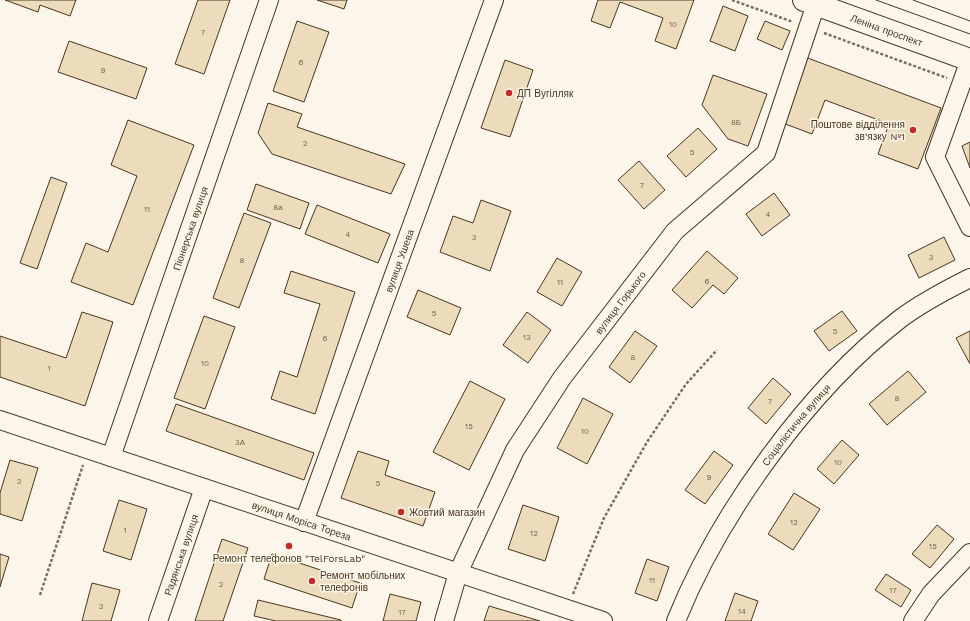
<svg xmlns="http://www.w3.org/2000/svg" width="970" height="621" font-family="'Work Sans',sans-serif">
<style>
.building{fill:#ecdcbc;stroke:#4a3520}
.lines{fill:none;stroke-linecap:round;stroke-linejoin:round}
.minor-casing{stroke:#4a3520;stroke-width:20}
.major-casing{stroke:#4a3520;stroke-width:24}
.path{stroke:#7f6f5c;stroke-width:2.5;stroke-dasharray:3 2;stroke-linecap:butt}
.minor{stroke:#fbf6e9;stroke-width:18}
.major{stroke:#fbf6e9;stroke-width:22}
.tram{stroke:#4a3520;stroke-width:1}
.poi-dot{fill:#c62828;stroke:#fbf6e9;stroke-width:1.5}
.labels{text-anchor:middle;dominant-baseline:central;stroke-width:3;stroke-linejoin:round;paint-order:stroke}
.number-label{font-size:8px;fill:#725f47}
.street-label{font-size:10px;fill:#4a3520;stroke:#fbf6e9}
.poi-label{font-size:10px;fill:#4a3520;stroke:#fbf6e9;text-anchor:start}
</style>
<rect width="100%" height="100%" fill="#fbf6e9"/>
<g class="building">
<path d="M5,0H76L70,16L40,5L38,12Z"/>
<path d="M198,0H230L204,74L175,64Z"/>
<path d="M317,0H347L344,9Z"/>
<path d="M598,0H694L676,49L655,41L663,18L620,2L610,28L591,21Z"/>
<path d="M723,6L748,16L735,51L710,41Z"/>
<path d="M297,21L329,32L304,102L273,91Z"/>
<path d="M765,21L790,31L782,50L757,39Z"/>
<path d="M69,41L147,68L136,99L58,72Z"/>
<path d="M805,57L941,108L918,169L878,154L889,124L825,100L812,134L780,122Z"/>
<path d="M505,60L533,70L510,137L481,128Z"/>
<path d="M713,75L767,94L748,146L728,139L702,105Z"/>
<path d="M268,103L302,114L297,127L405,164L391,194L272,154L258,133Z"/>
<path d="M128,120L194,145L133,305L71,282L86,243L108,252L137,176L111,165Z"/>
<path d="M698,128L717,149L686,177L667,156Z"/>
<path d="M970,142V168L962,146Z"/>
<path d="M639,161L665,190L644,209L618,180Z"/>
<path d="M51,177L67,183L37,269L20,263Z"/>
<path d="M256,184L309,203L300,229L247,210Z"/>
<path d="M774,193L790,215L762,236L746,214Z"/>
<path d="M481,200L511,211L490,271L440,252L453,216L473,223Z"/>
<path d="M317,205L390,234L378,263L305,234Z"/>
<path d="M244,213L271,223L239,308L213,298Z"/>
<path d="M944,237L955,260L919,278L908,255Z"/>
<path d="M707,251L738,278L724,294L713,285L692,308L672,290Z"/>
<path d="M557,258L582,272L562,306L537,292Z"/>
<path d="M291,271L355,292L315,414L271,399L280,371L297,377L320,304L284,293Z"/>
<path d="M418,290L461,308L450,335L407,317Z"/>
<path d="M842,311L857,331L829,351L814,331Z"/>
<path d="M82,312L113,322L85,406L0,377V336L66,358Z"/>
<path d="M527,312L551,330L528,363L503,345Z"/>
<path d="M204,316L235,327L205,409L174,398Z"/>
<path d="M635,331L657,346L630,383L609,367Z"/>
<path d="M970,331V364L956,338Z"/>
<path d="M908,371L926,392L887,425L869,404Z"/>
<path d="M773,378L791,394L766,424L748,408Z"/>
<path d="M470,381L505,399L469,470L433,452Z"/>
<path d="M583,398L613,414L587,464L557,448Z"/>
<path d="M176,404L314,453L304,480L166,431Z"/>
<path d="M842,440L859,455L834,484L817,469Z"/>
<path d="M358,451L389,461L385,475L435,492L423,526L341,498Z"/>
<path d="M714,451L733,465L705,504L685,490Z"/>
<path d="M10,460L38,468L22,521L0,514V493Z"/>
<path d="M794,493L820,509L793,550L768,534Z"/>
<path d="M119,500L147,509L131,560L103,551Z"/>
<path d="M523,505L559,517L545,561L508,549Z"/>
<path d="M937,525L954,539L930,568L912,554Z"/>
<path d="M222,539L248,548L223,621H195Z"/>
<path d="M0,554L9,557L0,587Z"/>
<path d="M272,554L360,583L352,608L264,579Z"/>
<path d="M647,559L669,567L657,601L635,593Z"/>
<path d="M886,574L911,590L901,607L875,590Z"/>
<path d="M92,583L120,590L111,621H82Z"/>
<path d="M735,593L758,601L751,621H725Z"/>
<path d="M390,594L421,602L416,621H383Z"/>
<path d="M258,600L341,620V621H276L254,616Z"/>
<path d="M489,606L540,621H484Z"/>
</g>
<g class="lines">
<defs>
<g id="minor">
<path d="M970,60L935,157L970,227"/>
<path id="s1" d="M0,420L603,621"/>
<path id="s2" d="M111,457L269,0"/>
<path id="s3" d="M304,522L494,0"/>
<path id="s4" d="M158,621L204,488"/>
<path id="s5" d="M444,621L458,573L515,450L562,378L675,231L766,153L816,4"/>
<path id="s6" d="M676,621C719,514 808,390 900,319C921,303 946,290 970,278"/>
<path d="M913,621L931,594L970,553"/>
</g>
<g id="major">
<path id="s7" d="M804,0L970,60"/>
</g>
</defs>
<use href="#minor" class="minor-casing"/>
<use href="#major" class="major-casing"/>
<g class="path">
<path d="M732,0L793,22"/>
<path d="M824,33L947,78"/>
<path d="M573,594L604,518L647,442L686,384L717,350"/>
<path d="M40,595L83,465"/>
</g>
<use href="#minor" class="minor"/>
<use href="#major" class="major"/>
<g class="tram">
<path d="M876,0L970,34"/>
<path d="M913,0L970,21"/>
</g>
</g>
<g class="poi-dot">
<circle cx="509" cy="93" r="4"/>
<circle cx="913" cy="130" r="4"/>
<circle cx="401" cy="512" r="4"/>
<circle cx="289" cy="546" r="4"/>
<circle cx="312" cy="581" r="4"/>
</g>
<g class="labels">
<g class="number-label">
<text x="673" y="24">10</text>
<text x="203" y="32">7</text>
<text x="301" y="62">6</text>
<text x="103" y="70">9</text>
<text x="736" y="122">8Б</text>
<text x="305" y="143">2</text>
<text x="692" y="152">5</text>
<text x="642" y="185">7</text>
<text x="278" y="207">8а</text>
<text x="147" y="209">11</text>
<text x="768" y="214">4</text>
<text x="348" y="234">4</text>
<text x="474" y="237">3</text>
<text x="931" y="257">3</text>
<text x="242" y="260">8</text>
<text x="707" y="281">6</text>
<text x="560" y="282">11</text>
<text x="434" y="313">5</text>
<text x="835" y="331">5</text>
<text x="527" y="337">13</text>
<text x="325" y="338">6</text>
<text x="633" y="357">8</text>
<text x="205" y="363">10</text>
<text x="49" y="368">1</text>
<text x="897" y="398">8</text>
<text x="770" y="401">7</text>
<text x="469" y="426">15</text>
<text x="585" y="431">10</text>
<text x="240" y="442">3А</text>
<text x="838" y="462">10</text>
<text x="709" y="477">9</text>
<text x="19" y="481">2</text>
<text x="378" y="483">5</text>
<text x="794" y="522">12</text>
<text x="125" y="530">1</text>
<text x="534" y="533">12</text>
<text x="933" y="546">15</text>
<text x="652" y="580">11</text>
<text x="221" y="584">2</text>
<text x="893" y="590">17</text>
<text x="101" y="606">3</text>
<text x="742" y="611">14</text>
<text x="402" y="612">17</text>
</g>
<g class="street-label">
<text stroke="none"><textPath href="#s7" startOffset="88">Леніна проспект</textPath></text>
<text stroke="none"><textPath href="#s2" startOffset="242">Піонерська вулиця</textPath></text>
<text stroke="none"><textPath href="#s3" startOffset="278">вулиця Ушева</textPath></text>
<text stroke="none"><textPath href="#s5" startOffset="367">вулиця Горького</textPath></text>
<text stroke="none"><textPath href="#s6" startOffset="231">Соціалістична вулиця</textPath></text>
<text stroke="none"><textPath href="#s1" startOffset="318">вулиця Моріса Тореза</textPath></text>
<text stroke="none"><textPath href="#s4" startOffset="70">Радянська вулиця</textPath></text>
</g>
<g class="poi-label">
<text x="517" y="93">ДП Вугілляк</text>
<text x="905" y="124" text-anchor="end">Поштове відділення<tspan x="905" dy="12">зв'язку №1</tspan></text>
<text x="409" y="512">Жовтий магазин</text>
<text x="289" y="558" text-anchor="middle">Ремонт телефонов "TelForsLab"</text>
<text x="320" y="575">Ремонт мобільних<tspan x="320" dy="12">телефонів</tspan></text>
</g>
</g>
</svg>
